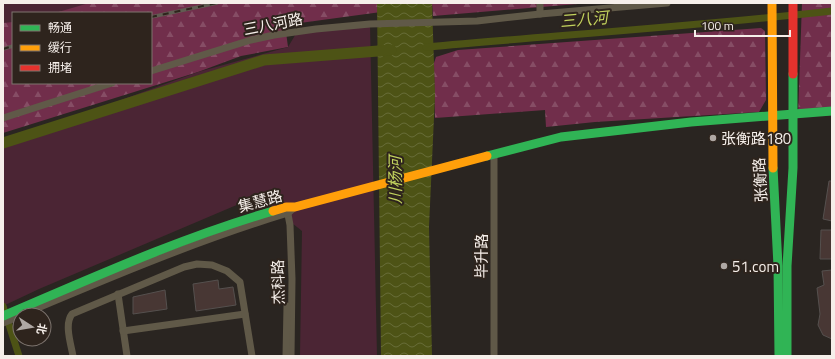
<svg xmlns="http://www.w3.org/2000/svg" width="835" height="359" font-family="'Titillium Web','Noto Sans SC',sans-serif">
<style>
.forest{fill:url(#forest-firs);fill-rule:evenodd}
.park{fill:#4b2534}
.water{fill:url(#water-waves)}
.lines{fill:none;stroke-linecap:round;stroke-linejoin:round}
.canal{stroke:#4d5315;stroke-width:7}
.river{stroke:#4d5315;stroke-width:11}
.building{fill:#483734;stroke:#55504e}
.street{stroke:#605948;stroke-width:7}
.fast{stroke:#30b455;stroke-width:9}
.slow{stroke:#ff9f0a;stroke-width:9}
.jam{stroke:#e5322d;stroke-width:9}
.rail-casing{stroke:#615c52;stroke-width:3.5}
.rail{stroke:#2e241d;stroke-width:2;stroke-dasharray:6;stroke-linecap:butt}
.poi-dot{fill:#afa8a4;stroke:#2e241d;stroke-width:1.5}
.labels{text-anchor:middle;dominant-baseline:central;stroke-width:4;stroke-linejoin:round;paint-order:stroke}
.street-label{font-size:15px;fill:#f6efea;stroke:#2e241d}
.poi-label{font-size:15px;fill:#f6efea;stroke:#2e241d;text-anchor:start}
.water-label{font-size:16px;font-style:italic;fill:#c2d35e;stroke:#2e241d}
</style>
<defs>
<pattern id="forest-firs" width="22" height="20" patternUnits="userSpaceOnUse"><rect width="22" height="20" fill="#712e4b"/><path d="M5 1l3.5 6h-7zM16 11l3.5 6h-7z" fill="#864d65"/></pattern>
<pattern id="water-waves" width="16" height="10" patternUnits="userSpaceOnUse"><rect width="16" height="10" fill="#4d5315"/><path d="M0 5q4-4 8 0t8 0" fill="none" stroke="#676c37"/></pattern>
</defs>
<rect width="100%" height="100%" fill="#2a2521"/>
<g class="forest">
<path d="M3,3H380L381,12L285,25L288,47L241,56L198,72L3,133ZM13,13H151V83H13Z"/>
<path d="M432,3H590L433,16Z"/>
<path d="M802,3H832V115L798,117Z"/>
<path d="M761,28L765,31L766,100L759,112L595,122L546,127L545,110L435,118L434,63L436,57L458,50Z"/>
</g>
<g class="park">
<path d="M3,3H89L55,13H13V22L3,23Z"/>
<path d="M370,24L377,356H300L302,231L258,196L39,289L3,306V143L198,72L288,47L297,32Z"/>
</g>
<path class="water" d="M377,3H432L435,95L429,227L432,356H381Z"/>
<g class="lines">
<g class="canal">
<path d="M426,47C561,35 697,26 832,11"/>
<path d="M3,306L19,356"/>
</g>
<path class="river" d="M3,143L264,60L391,50"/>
</g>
<g class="building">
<path d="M829,181H832V221L823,219Z"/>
<path d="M821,230H832V259H820Z"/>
<path d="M832,270V339L823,335L818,325L820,314L817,288L824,285L822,271Z"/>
<path d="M218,280L219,289L233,287L236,305L196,311L193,284Z"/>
<path d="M165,290L167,309L133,314V297Z"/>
</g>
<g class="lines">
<g class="street">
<path d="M540,3V14"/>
<path d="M151,71L251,40L274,35L316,29L370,24L477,21L540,14L667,3"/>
<path d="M3,118L112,83"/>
<path d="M494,156V356"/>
<path d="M287,209L290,225L292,279L291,356"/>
<path d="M118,294L127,356"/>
<path d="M21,315C109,278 196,241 288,213L295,207"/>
<path d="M3,323L20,316"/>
<path d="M123,331L245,314"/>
<path d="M73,356C71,344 64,324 72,314L184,267L197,264L212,265L227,271L240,282L252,356"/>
<path d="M286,356L287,306"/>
</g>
<g class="fast">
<path d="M487,156L561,137L691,122L832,111"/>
<path d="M773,168L778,266L779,356"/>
<path d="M3,316C92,278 180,238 273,211"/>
<path d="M787,356V266L793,168V74"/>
</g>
<g class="slow">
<path d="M772,3L773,168"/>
<path d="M273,211L286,207H295L487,156"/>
</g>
<path class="jam" d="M793,3V74"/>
<defs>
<g id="rail">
<path d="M151,17L217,3"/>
<path d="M3,49L13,46"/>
</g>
</defs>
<use href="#rail" class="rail-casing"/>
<use href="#rail" class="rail"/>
</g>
<g class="poi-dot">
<circle cx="713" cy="138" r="4"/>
<circle cx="724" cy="266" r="4"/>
</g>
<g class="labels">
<g class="street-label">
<text transform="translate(273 24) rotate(-11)">三八河路</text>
<text transform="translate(760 180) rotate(-93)">张衡路</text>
<text transform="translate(260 201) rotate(-15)">集慧路</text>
<text transform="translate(481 256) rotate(-90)">毕升路</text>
<text transform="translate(278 282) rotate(-91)">杰科路</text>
</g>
<g class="poi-label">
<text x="721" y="138">张衡路180</text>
<text x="732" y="266">51.com</text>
</g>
<g class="water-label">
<text transform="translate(584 19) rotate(-5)">三八河</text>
<text transform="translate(395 180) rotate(-90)">川杨河</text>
</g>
</g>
<rect width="835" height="359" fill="none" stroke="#f6efea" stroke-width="8"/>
<rect x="12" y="12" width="140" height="72" fill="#2e241d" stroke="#7e756f"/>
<rect x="20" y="25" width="20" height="6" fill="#30b455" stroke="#7e756f"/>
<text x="48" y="32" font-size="12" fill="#f6efea">畅通</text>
<rect x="20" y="45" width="20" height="6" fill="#ff9f0a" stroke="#7e756f"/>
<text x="48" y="52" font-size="12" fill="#f6efea">缓行</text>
<rect x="20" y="65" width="20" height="6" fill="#e5322d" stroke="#7e756f"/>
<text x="48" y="72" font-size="12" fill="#f6efea">拥堵</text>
<g transform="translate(32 327) rotate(102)"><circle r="19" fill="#2e241d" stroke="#7e756f"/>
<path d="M0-3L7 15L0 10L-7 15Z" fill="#afa8a4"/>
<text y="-6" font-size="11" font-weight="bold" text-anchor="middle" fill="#f6efea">北</text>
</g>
<path d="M695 30v6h95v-6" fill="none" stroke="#f6efea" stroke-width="2"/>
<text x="701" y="30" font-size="12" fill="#f6efea" stroke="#2e241d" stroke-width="3" paint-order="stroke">100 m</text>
</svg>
